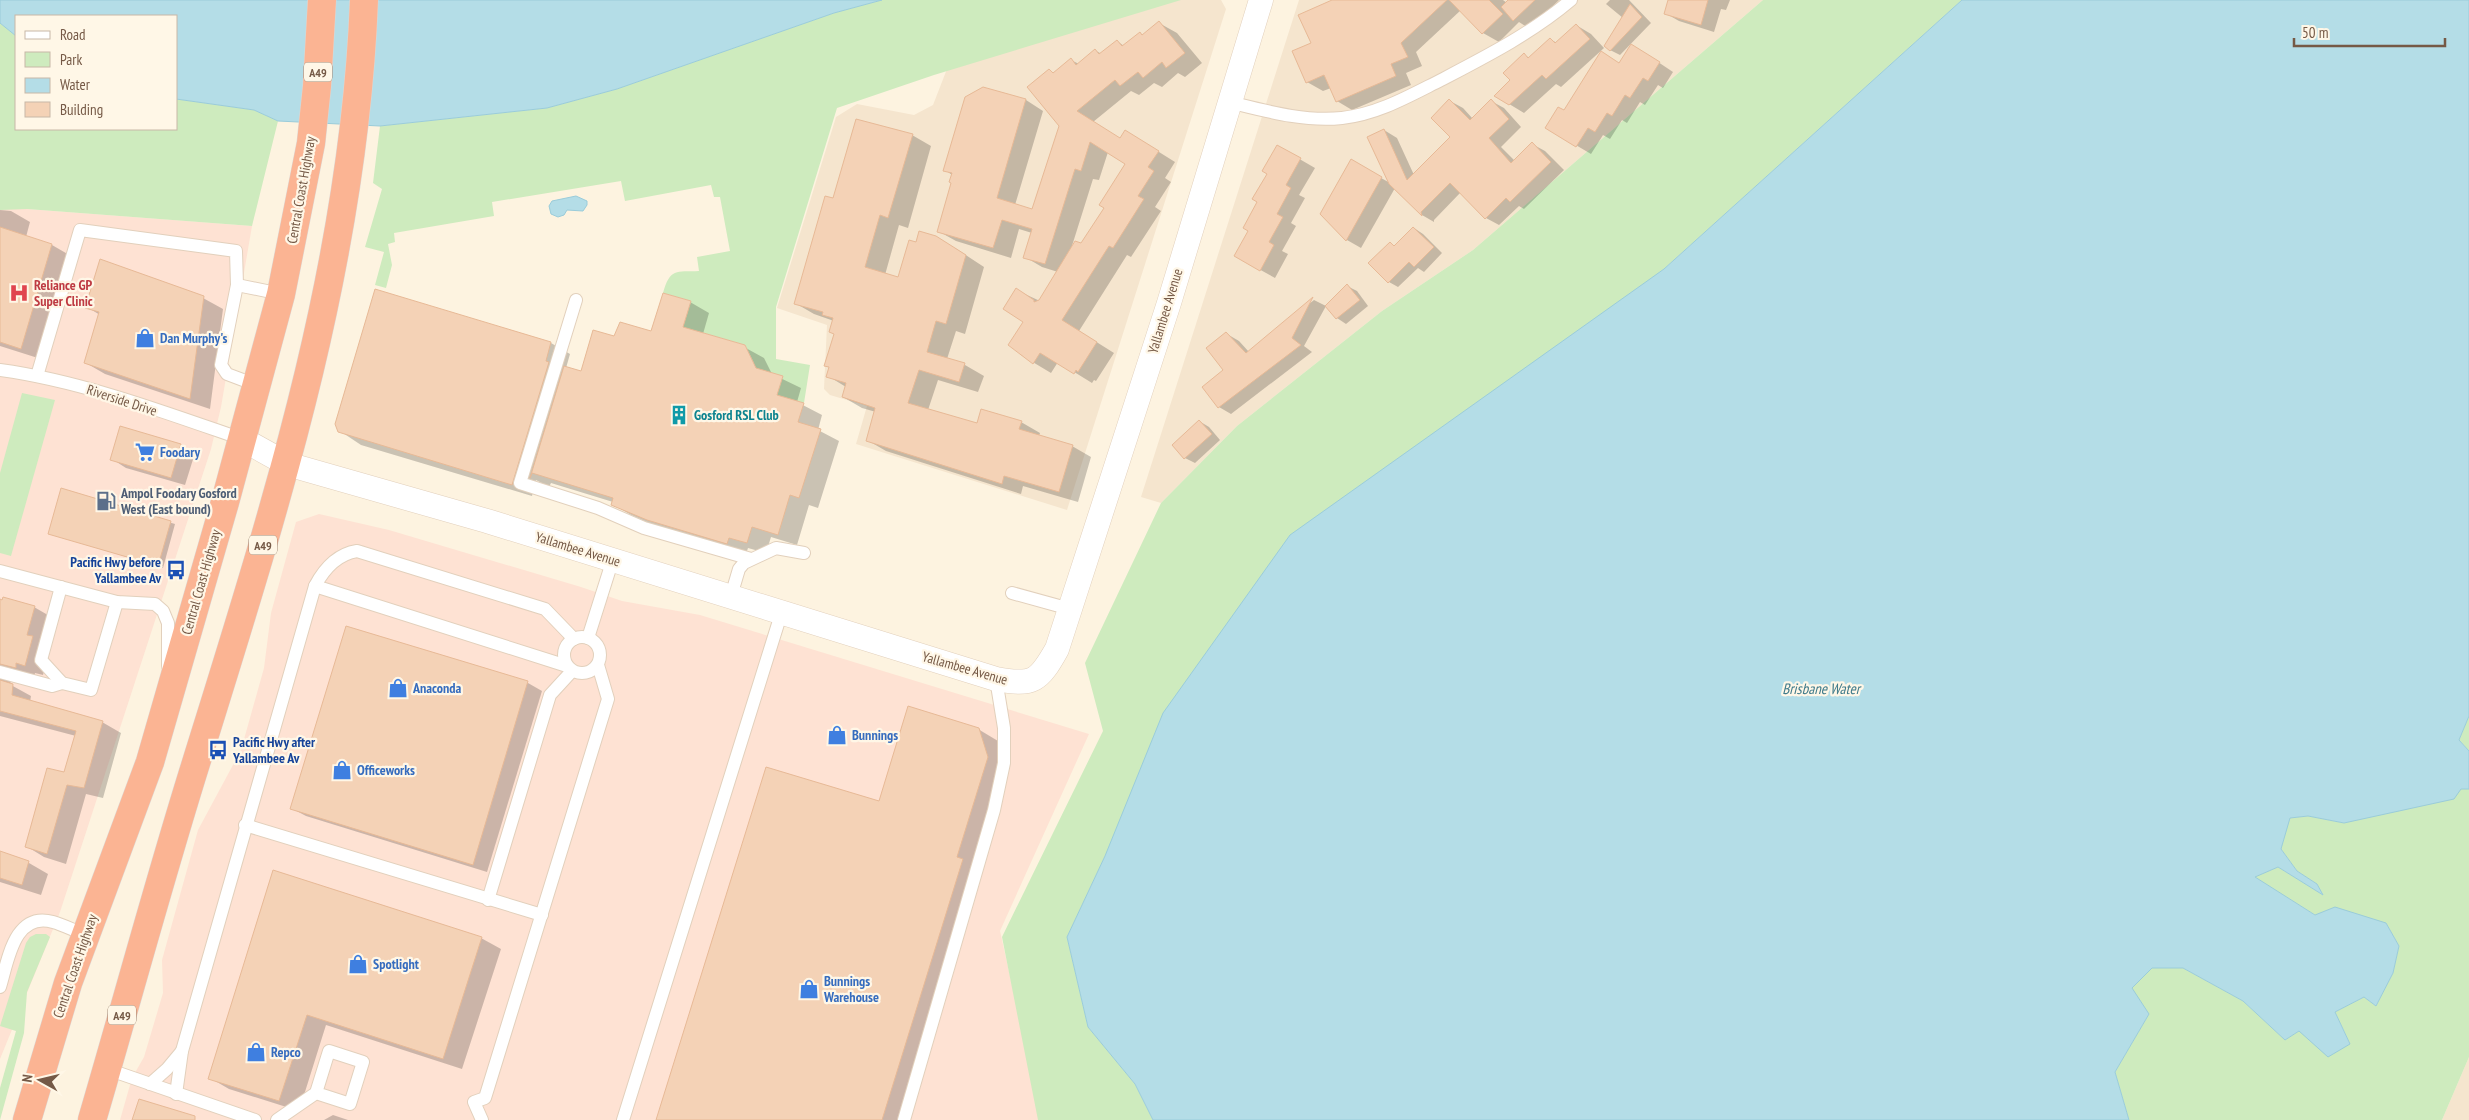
<svg xmlns="http://www.w3.org/2000/svg" width="2469" height="1120" font-family="'PT Sans Narrow',sans-serif">
<style>
.residential{fill:#f5e5ce}
.commercial{fill:#fee2d3}
.green{fill:#ceebbe}
.water{fill:#b4dde7;stroke:#9accda}
.shadow{fill:#0003;fill-rule:evenodd}
.building{fill:#f4d2b6;stroke:#e7b996}
.lines{fill:none;stroke-linecap:round;stroke-linejoin:round}
.lane-casing{stroke:#e2d0bc;stroke-width:14}
.street-casing{stroke:#e2d0bc;stroke-width:25}
.highway-casing{stroke:#ded7d3;stroke-width:29}
.lane{stroke:#fff;stroke-width:12}
.street{stroke:#fff;stroke-width:24}
.highway{stroke:#fbb493;stroke-width:28}
.labels{text-anchor:middle;dominant-baseline:central;stroke-width:4.5;stroke-linejoin:round;paint-order:stroke}
.shield{fill:#fff7e7;stroke:#9e8876;stroke-width:1}
.shield-label{font-size:12px;font-weight:bold;fill:#755946}
.street-label{font-size:14px;fill:#755946;stroke:#fff7e7}
.health-label{font-size:14px;font-weight:bold;fill:#be3a42;stroke:#fff7e7;text-anchor:start}
.shop-label{font-size:14px;font-weight:bold;fill:#366cbe;stroke:#fff7e7;text-anchor:start}
.culture-label{font-size:14px;font-weight:bold;fill:#0d838f;stroke:#fff7e7;text-anchor:start}
.service-label{font-size:14px;font-weight:bold;fill:#4e5e75;stroke:#fff7e7;text-anchor:start}
.transit-label{font-size:14px;font-weight:bold;fill:#164399;stroke:#fff7e7;text-anchor:end}
.water-label{font-size:15px;font-style:italic;fill:#3f7a8a;stroke:#fff7e7}
</style>
<rect width="100%" height="100%" fill="#fdf3e0"/>
<g class="residential">
<path d="M1157,0H1221L1226,9L1067,510L856,444L867,406L830,395L824,389L827,325L777,308L836,117L857,104L914,115L933,105L947,69Z"/>
<path d="M1299,0H1763L1473,250L1382,311L1237,426L1161,503L1141,497Z"/>
<path d="M2469,1057V1120H2442Z"/>
</g>
<g class="commercial">
<path d="M0,205L27,209L252,226L221,407L211,449L60,912L0,1059Z"/>
<path d="M319,514L389,530L581,587L622,601L700,615L1089,734L1000,931L1042,1120H120L132,1078L144,1057L163,993L162,960L198,830L241,750L264,668L271,613L296,522Z"/>
</g>
<g class="green">
<path d="M882,0H1181L934,75L837,108L776,307V359L810,365L804,403L777,395L750,377L754,363L745,345L683,327L691,301L663,293C670,268 676,272 699,271L697,257L730,251L720,197H714L711,185L625,201L621,181L492,202L494,216L394,233L395,242L388,244L392,265L386,288L375,285L384,252L365,247L382,189L373,183L380,126L547,108L617,89L834,13Z"/>
<path d="M1763,0H1962L1664,269L1105,856L1067,937L1088,1027L1135,1084L1153,1120H1038L1002,937L1103,731L1085,663L1161,503L1237,426L1382,311L1473,250Z"/>
<path d="M0,23L16,36V129H176V99L254,110L278,121L252,226L27,209L0,210Z"/>
<path d="M22,393L55,400L11,556L0,553V473Z"/>
<path d="M2469,716V751L2459,740Z"/>
<path d="M2461,789H2469V1057L2442,1120H2129L2115,1072L2149,1014L2131,988L2151,968H2183L2243,1001L2285,1040L2299,1031L2350,1044L2335,1012L2364,997L2376,1006L2393,973L2399,946L2386,923L2315,915L2254,877L2278,867L2322,894L2317,884L2297,871L2281,849L2289,818L2308,816L2344,823Z"/>
<path d="M36,934H46L50,937L27,992L24,1033L0,1120V1088L16,1031L0,1026L26,943L30,937Z"/>
</g>
<g class="water">
<path d="M0,0H882L834,13L617,89L547,108L380,126L278,121L254,110L176,99V16H16V36L0,23Z"/>
<path d="M1962,0H2469V716L2459,740L2469,751V789H2461L2454,799L2344,823L2308,816L2290,818L2281,849L2297,871L2317,884L2323,895L2278,867L2255,877L2315,915L2335,907L2386,923L2399,946L2393,973L2376,1006L2364,997L2335,1012L2350,1044L2328,1057L2299,1031L2285,1040L2243,1001L2183,968H2152L2132,988L2149,1014L2115,1072L2129,1120H1153L1135,1084L1088,1027L1067,937L1105,856L1163,713L1290,535L1664,269Z"/>
<path d="M576,196L587,201V205L583,211L567,210L564,215L558,217L551,214L549,206L552,201Z"/>
</g>
<g class="shadow">
<path d="M1335,0H1503L1507,3L1510,0H1559L1530,29L1519,22L1499,42L1483,33L1461,10L1416,52L1422,66L1406,73L1411,85L1352,110L1337,101L1331,88L1323,91L1307,82L1312,43Z"/>
<path d="M1610,0H1629L1651,23L1620,55L1610,50L1623,18L1606,4Z"/>
<path d="M1670,0H1730L1726,10L1721,9L1714,32L1679,21L1665,13Z"/>
<path d="M1159,23L1177,33L1202,63L1185,77L1178,73L1162,87L1154,83L1139,95L1131,91L1093,122L1120,139L1143,142L1175,162L1165,178L1171,182L1155,207L1161,211L1131,257L1127,255L1079,331L1114,353L1096,381L1094,380L1092,383L1058,362L1051,373L1021,355L1024,322L1016,290L1040,301L1058,272L1042,267L1025,257L1032,233L1019,229L1011,258L956,241L938,231L953,183L952,175L945,170L984,88L1026,100L1043,111L1015,205L1033,210L1060,126L1049,70L1054,73L1071,60L1079,64L1096,51L1102,54L1117,41L1124,46L1140,33L1144,36ZM1108,152L1126,163L1105,208L1082,244L1071,249L1093,179L1099,180Z"/>
<path d="M1576,25L1591,34L1604,48L1561,87L1556,84L1524,113L1496,96L1511,80L1524,55L1530,58L1550,39L1557,43Z"/>
<path d="M1646,54L1673,72L1663,88L1658,85L1645,105L1640,102L1627,123L1622,120L1610,139L1603,135L1591,154L1547,128L1620,64Z"/>
<path d="M1450,101L1463,108L1473,119L1491,101L1504,108L1521,127L1501,147L1515,161L1532,144L1545,151L1564,170L1524,209L1519,206L1499,225L1486,218L1461,192L1434,220V222L1422,215L1395,188L1361,248L1347,240L1321,214L1351,161L1390,183L1384,130L1397,138L1414,175L1452,137Z"/>
<path d="M912,135L931,146L908,228L899,225L885,275L899,279L955,248L984,267L965,334L956,331L947,359L965,365L984,376L978,392L938,380L928,410L977,425L1021,422L1040,433L1039,436L1072,446L1091,457L1078,502L1023,486L1021,494L886,451L867,440L876,412L862,408L843,397L846,387L828,376L835,335L834,321L814,314L795,303L834,200Z"/>
<path d="M1277,146L1315,168L1299,195L1305,198L1291,223L1296,226L1282,251L1288,254L1275,278L1235,256L1250,230Z"/>
<path d="M0,210L11,211L30,222L26,237L52,245L71,256L41,359L0,346Z"/>
<path d="M1414,228L1423,234L1442,253L1424,272L1418,268L1398,287L1389,282L1390,243L1395,246Z"/>
<path d="M1347,286L1357,291L1368,306L1346,324L1337,318L1327,306Z"/>
<path d="M203,298L223,309L210,409L105,374L86,363L100,315L87,307Z"/>
<path d="M1314,300L1326,306L1304,346L1312,352L1231,414L1219,407L1225,370L1227,334L1239,341L1249,352Z"/>
<path d="M690,302L709,313L703,334L744,347L764,358L772,374L801,388L797,402L822,415L818,430L839,441L818,508L809,505L797,545L771,537L766,553L748,548L746,554L667,531L631,515L612,504L613,502L551,483L549,487L536,480L532,496L361,445L337,429L551,343L570,354L566,368L582,372L615,338L651,333Z"/>
<path d="M1199,421L1209,427L1220,440L1195,463L1185,458Z"/>
<path d="M180,445L195,453L185,485L126,468L112,459Z"/>
<path d="M62,490L175,524L163,568L49,533Z"/>
<path d="M0,601L34,607L53,618L45,645L51,648L43,675L35,673L34,678L10,680L11,685L31,696L30,702L102,722L121,733L103,798L86,794L66,864L44,857L26,846L65,773L76,736L0,716Z"/>
<path d="M347,627L528,683L542,691L487,872L306,816L291,808Z"/>
<path d="M978,729L998,741L1007,769L904,1120H657L880,803Z"/>
<path d="M0,853L29,863L48,874L41,895L0,882Z"/>
<path d="M273,871L481,938L501,949L462,1069L326,1025L299,1111L229,1089L210,1078Z"/>
<path d="M333,1115L348,1120H324Z"/>
</g>
<g class="building">
<path d="M1332,0H1447L1401,43L1408,57L1391,64L1396,76L1336,102L1324,75L1306,83L1292,51L1311,43L1298,15Z"/>
<path d="M1449,0H1489L1503,14L1482,34Z"/>
<path d="M1508,0H1535L1513,21L1501,7Z"/>
<path d="M1668,0H1708L1701,25L1664,14Z"/>
<path d="M1630,4L1642,17L1610,51L1604,46Z"/>
<path d="M1159,21L1185,53L1166,68L1162,62L1143,78L1138,72L1120,86L1115,80L1077,111L1120,138L1125,130L1159,151L1148,167L1154,171L1138,196L1144,199L1113,248L1109,246L1062,320L1097,342L1078,372L1076,370L1074,374L1040,353L1033,364L1008,345L1023,322L1003,309L1016,288L1034,300V302L1039,300L1075,241L1081,243L1104,208L1099,205L1125,164L1090,142L1081,171L1075,169L1045,264L1023,258L1032,229L1002,220L993,248L937,232L951,183L949,182L952,173L943,171L965,97L983,87L1026,99L997,198L1032,209L1059,126L1027,87L1049,69L1053,73L1071,58L1076,65L1095,49L1099,54L1117,40L1122,46L1140,32L1142,35Z"/>
<path d="M1576,24L1590,39L1546,79L1542,75L1509,105L1494,96L1510,80L1503,73L1524,53L1528,58L1550,38L1555,43Z"/>
<path d="M1631,44L1660,62L1648,81L1643,78L1630,98L1625,95L1612,116L1607,113L1595,132L1588,128L1576,147L1545,128L1558,107L1564,110L1601,51L1619,63Z"/>
<path d="M1449,99L1470,120L1491,99L1509,119L1489,138L1511,163L1532,142L1551,162L1510,202L1506,198L1485,219L1450,183L1421,212L1422,216L1389,184L1367,137L1384,129L1407,180L1450,137L1431,118Z"/>
<path d="M856,119L913,134L888,218L880,215L865,267L898,277L909,240L916,242L919,231L936,236L966,255L946,324L936,321L927,352L965,363L959,382L919,370L908,403L977,423L981,409L1022,421L1019,429L1073,445L1059,492L1004,476L1002,484L866,441L875,408L842,397L846,383L826,377L829,367L824,366L834,334L829,332L833,318L822,315L823,312L794,304L825,196L833,198Z"/>
<path d="M1277,145L1301,158L1286,185L1291,188L1277,214L1283,217L1269,242L1274,245L1260,271L1234,256L1248,231L1243,228L1257,202L1252,199L1267,174L1262,171Z"/>
<path d="M1351,159L1382,177L1346,241L1320,214Z"/>
<path d="M0,227L52,244L21,349L0,342Z"/>
<path d="M1413,227L1434,247L1414,267L1409,262L1388,283L1368,263L1390,242L1394,246Z"/>
<path d="M100,259L204,296L190,399L84,363L99,312L85,308Z"/>
<path d="M1347,284L1360,300L1336,319L1325,306Z"/>
<path d="M375,289L551,342L546,361L549,362L512,485L338,432L335,424Z"/>
<path d="M663,293L691,301L683,327L745,345L756,368L783,376L777,395L804,403L798,422L821,429L799,498L790,495L778,535L752,527L747,543L729,538L727,544L647,520L611,505L613,498L532,473L530,478L564,366L581,371L593,330L614,336L620,322L651,331Z"/>
<path d="M1313,297L1292,338L1301,345L1218,408L1202,387L1223,370L1206,348L1226,332L1246,353Z"/>
<path d="M1199,420L1212,434L1184,459L1172,445Z"/>
<path d="M120,426L181,444L171,478L110,460Z"/>
<path d="M61,488L171,521L158,566L48,534Z"/>
<path d="M3,597L35,606L27,635L33,636L25,666L16,663V668L0,664V599L2,600Z"/>
<path d="M346,626L528,681L473,865L290,809Z"/>
<path d="M0,680L13,684L12,695L103,721L84,788L67,785L47,854L25,847L47,768L64,772L76,731L0,711Z"/>
<path d="M908,706L979,728L988,757L957,857L963,859L882,1120H656L766,767L879,801Z"/>
<path d="M0,851L29,861L22,885L0,878Z"/>
<path d="M273,870L482,937L443,1059L307,1015L279,1101L208,1079Z"/>
<path d="M139,1099L195,1116V1120H132Z"/>
</g>
<g class="lines">
<defs>
<g id="lane">
<path d="M1229,102C1266,111 1304,122 1342,118C1378,114 1409,96 1441,80C1487,56 1532,33 1571,0"/>
<path d="M237,285L281,294"/>
<path d="M576,300L520,483L598,508L644,528L751,559"/>
<path d="M0,370C81,381 164,412 242,439"/>
<path d="M37,376L80,230L236,251L237,285L221,365L227,374L256,385"/>
<path d="M0,571L117,602L155,604L163,611L168,623V666"/>
<path d="M61,587L41,660L62,683L91,690L117,602"/>
<path d="M1012,593L1070,609"/>
<path d="M731,596L739,569L744,563L776,548L804,553"/>
<circle cx="582" cy="655" r="18"/>
<path d="M588,638L613,559"/>
<path d="M567,666L315,586C324,569 338,554 357,551L545,609L574,639"/>
<path d="M0,672L52,686L62,683"/>
<path d="M245,825L542,915"/>
<path d="M488,900L550,695L572,671"/>
<path d="M0,987C8,961 14,911 53,922C64,925 75,931 86,935"/>
<path d="M107,1069L255,1120"/>
<path d="M150,1084L167,1069L182,1051"/>
<path d="M176,1094L182,1051L315,586"/>
<path d="M277,1120L316,1093L329,1051L363,1062L350,1104L316,1093"/>
<path d="M482,1120L474,1102L485,1098L608,699L598,665"/>
<path d="M623,1120L782,611"/>
<path d="M904,1120L994,810L1004,763V728L996,679"/>
</g>
<path id="street" d="M242,439L287,464L487,521L996,679C1034,686 1039,681 1057,649L1169,303L1261,0"/>
<g id="highway">
<path d="M27,1120L68,983L150,762L225,502L281,294L311,143L317,86L322,0"/>
<path d="M92,1120C127,1001 159,881 196,763C274,512 354,265 364,0"/>
</g>
</defs>
<use href="#lane" class="lane-casing"/>
<use href="#street" class="street-casing"/>
<use href="#highway" class="highway-casing"/>
<use href="#lane" class="lane"/>
<use href="#street" class="street"/>
<use href="#highway" class="highway"/>
</g>
<defs>
<symbol id="hospital-bare" viewBox="-9 -9 18 18"><path d="M-5-5h3v3.5h4V-5h3V5h-3V1.5h-4V5h-3Z" fill="#e0444e" stroke="#fff7e7" stroke-width="2.5" paint-order="stroke"/></symbol>
<symbol id="shop-bare" viewBox="-9 -9 18 18"><path d="M-5-2.5h2.3a2.7 3.5 0 0 1 5.4 0H5L5.5 6h-11ZM-1.5-2.5h3a1.5 2.3 0 0 0-3 0Z" fill="#3f7fe0" stroke="#fff7e7" stroke-width="2.5" paint-order="stroke"/></symbol>
<symbol id="building-bare" viewBox="-9 -9 18 18"><path d="M-4-6H4V6H1V3H-1V6H-4ZM-2.5-4.3h1.7v1.8h-1.7ZM.8-4.3h1.7v1.8H.8ZM-2.5-1h1.7V.8h-1.7ZM.8-1h1.7V.8H.8Z" fill="#0f9aa8" stroke="#fff7e7" stroke-width="2.5" paint-order="stroke"/></symbol>
<symbol id="supermarket-bare" viewBox="-9 -9 18 18"><path d="M-6-5.5h2.5l.6 2H6L4.5 2H-2.5L-4.4-4H-6ZM-1.5 3.2a1.3 1.3 0 1 0 .1 0ZM3 3.2a1.3 1.3 0 1 0 .1 0Z" fill="#3f7fe0" stroke="#fff7e7" stroke-width="2.5" paint-order="stroke"/></symbol>
<symbol id="fuel-bare" viewBox="-9 -9 18 18"><path d="M-5.5-6h7V0h2V4h1.3V-2.5L3-4.5l.8-.8L6-3V5H2.5V1h-1V6h-7ZM-4.2-4.7v3.2H.2V-4.7Z" fill="#5c6f8a" stroke="#fff7e7" stroke-width="2.5" paint-order="stroke"/></symbol>
<symbol id="bus-bare" viewBox="-9 -9 18 18"><path d="M-5-6H5V4H4V6H2V4H-2V6H-4V4H-5ZM-3.5-4V0h7V-4ZM-3.5 1.2v1.5H-2V1.2ZM2 1.2v1.5H3.5V1.2Z" fill="#1a4fb4" stroke="#fff7e7" stroke-width="2.5" paint-order="stroke"/></symbol>
</defs>
<g fill-rule="evenodd">
<use href="#hospital-bare" x="5" y="279" width="28" height="28"/>
<use href="#shop-bare" x="131" y="324" width="28" height="28"/>
<use href="#building-bare" x="665" y="401" width="28" height="28"/>
<use href="#supermarket-bare" x="131" y="438" width="28" height="28"/>
<use href="#fuel-bare" x="92" y="487" width="28" height="28"/>
<use href="#bus-bare" x="162" y="556" width="28" height="28"/>
<use href="#shop-bare" x="384" y="674" width="28" height="28"/>
<use href="#shop-bare" x="823" y="721" width="28" height="28"/>
<use href="#bus-bare" x="204" y="736" width="28" height="28"/>
<use href="#shop-bare" x="328" y="756" width="28" height="28"/>
<use href="#shop-bare" x="344" y="950" width="28" height="28"/>
<use href="#shop-bare" x="795" y="975" width="28" height="28"/>
<use href="#shop-bare" x="242" y="1038" width="28" height="28"/>
</g>
<g class="labels">
<g class="shield">
<rect x="304" y="62.5" width="28" height="19" rx="4"/>
<rect x="249" y="535.5" width="28" height="19" rx="4"/>
<rect x="108" y="1005.5" width="28" height="19" rx="4"/>
</g>
<g class="shield-label">
<text x="318" y="72">A49</text>
<text x="263" y="545">A49</text>
<text x="122" y="1015">A49</text>
</g>
<g class="street-label">
<text transform="translate(301 190) rotate(-80)">Central Coast Highway</text>
<text transform="translate(1165 311) rotate(-73)">Yallambee Avenue</text>
<text transform="translate(122 400) rotate(18)">Riverside Drive</text>
<text transform="translate(578 549) rotate(17)">Yallambee Avenue</text>
<text transform="translate(201 582) rotate(-74)">Central Coast Highway</text>
<text transform="translate(965 668) rotate(16)">Yallambee Avenue</text>
<text transform="translate(75 966) rotate(-71)">Central Coast Highway</text>
</g>
<g class="health-label">
<text x="34" y="285">Reliance GP<tspan x="34" dy="16">Super Clinic</tspan></text>
</g>
<g class="shop-label">
<text x="160" y="338">Dan Murphy's</text>
<text x="160" y="452">Foodary</text>
<text x="413" y="688">Anaconda</text>
<text x="852" y="735">Bunnings</text>
<text x="357" y="770">Officeworks</text>
<text x="373" y="964">Spotlight</text>
<text x="824" y="981">Bunnings<tspan x="824" dy="16">Warehouse</tspan></text>
<text x="271" y="1052">Repco</text>
</g>
<g class="culture-label">
<text x="694" y="415">Gosford RSL Club</text>
</g>
<g class="service-label">
<text x="121" y="493">Ampol Foodary Gosford<tspan x="121" dy="16">West (East bound)</tspan></text>
</g>
<g class="transit-label">
<text x="161" y="562">Pacific Hwy before<tspan x="161" dy="16">Yallambee Av</tspan></text>
<text x="233" y="742" text-anchor="start">Pacific Hwy after<tspan x="233" dy="16">Yallambee Av</tspan></text>
</g>
<g class="water-label">
<text x="1821" y="688">Brisbane Water</text>
</g>
</g>
<rect x="15" y="15" width="162" height="115" fill="#fff7e7" stroke="#c8b8a7"/>
<rect x="25" y="31" width="25" height="8" fill="#ffffff" stroke="#c8b8a7"/>
<text x="60" y="40" font-size="15" fill="#755946">Road</text>
<rect x="25" y="52" width="25" height="15" fill="#ceebbe" stroke="#c8b8a7"/>
<text x="60" y="65" font-size="15" fill="#755946">Park</text>
<rect x="25" y="78" width="25" height="15" fill="#b4dde7" stroke="#c8b8a7"/>
<text x="60" y="90" font-size="15" fill="#755946">Water</text>
<rect x="25" y="102" width="25" height="15" fill="#f4d2b6" stroke="#c8b8a7"/>
<text x="60" y="115" font-size="15" fill="#755946">Building</text>
<g transform="translate(40 1080) rotate(278)" stroke="#fff7e7" stroke-width="4" paint-order="stroke">
<path d="M0-4L9 19L0 12L-9 19Z" fill="#755946"/>
<text y="-8" font-size="14" font-weight="bold" text-anchor="middle" fill="#755946">N</text>
</g>
<path d="M2294 38v8h151v-8" fill="none" stroke="#755946" stroke-width="2.5"/>
<text x="2302" y="38" font-size="15" fill="#755946" stroke="#fff7e7" stroke-width="4" paint-order="stroke">50 m</text>
</svg>
